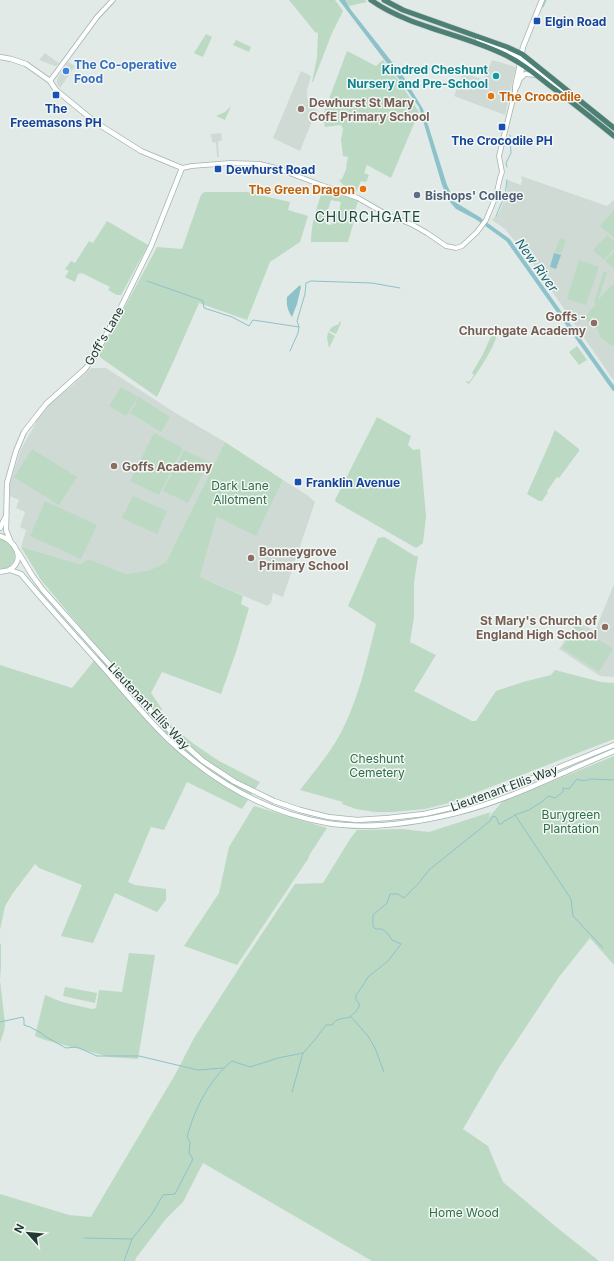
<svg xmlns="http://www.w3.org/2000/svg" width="614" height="1261" font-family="Inter,sans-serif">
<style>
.built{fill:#cfdad5}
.green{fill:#bcdac3;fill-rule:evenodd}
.water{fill:#8dc2cb}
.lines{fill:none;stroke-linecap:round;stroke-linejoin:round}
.stream{stroke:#8dc2cb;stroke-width:1}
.canal{stroke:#8dc2cb;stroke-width:4}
.tertiary-casing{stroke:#a4b2ad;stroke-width:5.5}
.secondary-casing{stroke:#a1b5ae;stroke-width:6}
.trunk-casing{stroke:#bdc4c2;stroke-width:6}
.tertiary{stroke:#fff;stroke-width:4}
.secondary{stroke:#fff;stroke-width:4.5}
.trunk{stroke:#4d8074;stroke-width:5}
.transit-dot{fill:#1a4fb4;stroke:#f1f7f4;stroke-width:1.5}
.shop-dot{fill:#3f7fe0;stroke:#f1f7f4;stroke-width:1.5}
.culture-dot{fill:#0f9aa8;stroke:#f1f7f4;stroke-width:1.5}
.food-dot{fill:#e8710a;stroke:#f1f7f4;stroke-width:1.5}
.education-dot{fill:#8d6e63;stroke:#f1f7f4;stroke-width:1.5}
.service-dot{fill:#5c6f8a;stroke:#f1f7f4;stroke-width:1.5}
.labels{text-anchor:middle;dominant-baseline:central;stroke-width:3;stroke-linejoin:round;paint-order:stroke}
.transit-label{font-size:12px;font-weight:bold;fill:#164399;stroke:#f1f7f4;text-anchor:start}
.shop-label{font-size:12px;font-weight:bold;fill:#366cbe;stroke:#f1f7f4;text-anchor:start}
.culture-label{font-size:12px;font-weight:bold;fill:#0d838f;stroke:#f1f7f4;text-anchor:end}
.food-label{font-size:12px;font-weight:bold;fill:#c56008;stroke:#f1f7f4;text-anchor:start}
.education-label{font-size:12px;font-weight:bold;fill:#785e54;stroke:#f1f7f4;text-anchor:start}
.service-label{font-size:12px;font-weight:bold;fill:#4e5e75;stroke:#f1f7f4;text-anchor:start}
.street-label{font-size:12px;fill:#233a33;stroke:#f1f7f4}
.park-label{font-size:12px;fill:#306d47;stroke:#f1f7f4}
.water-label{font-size:13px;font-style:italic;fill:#226470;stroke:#f1f7f4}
.quarter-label{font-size:14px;letter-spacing:1px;fill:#214a3f;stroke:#f1f7f4}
</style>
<rect width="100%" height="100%" fill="#e1eae6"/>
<g class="built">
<path d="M45,53L60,64L55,66L39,60Z"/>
<path d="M492,60L516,67L505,115L454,96L463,72L484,80Z"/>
<path d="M68,62L75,66L60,88L57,83V79Z"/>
<path d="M301,71L311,76L307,90V97L310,104L319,112L316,111L300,151L273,138Z"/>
<path d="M221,133L222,140L218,142L219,157H217L216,143L212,142L211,134Z"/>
<path d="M521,176L607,206L614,200V381L533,264L505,229L492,220L499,213L507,194V180L521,185L522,181Z"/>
<path d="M91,368H106L177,414L225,442L166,562L150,570L126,574L89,559L80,564L21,547L26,530L20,527L25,512L16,508L19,500L10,496V483L21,449L36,423V418L47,405L72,386Z"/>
<path d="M283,480L307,495L315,502L283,597L273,593L271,603L267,606L200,577L217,517L256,535Z"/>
<path d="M614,584V677L600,676L559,649L577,622L595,631Z"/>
</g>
<g class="green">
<path d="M289,0H335L343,11L332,33L313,82H312L317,57L318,33L315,32Z"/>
<path d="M345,0H365L367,2L349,6Z"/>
<path d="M206,34L212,37L203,57L194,53Z"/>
<path d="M236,40L251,47L249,52L233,45Z"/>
<path d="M347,51L376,66L383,60L401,84L419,112L391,178L367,165L364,173L369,175L366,182L361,181L356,192L345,187L339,180L342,179L347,167H346L348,157L343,156L341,140L343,129L341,125L325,127L323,115Z"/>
<path d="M231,106L225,120L216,116L225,112Z"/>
<path d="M323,189L355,199L358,201L353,218L354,221L348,242H311C311,224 317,206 323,189ZM331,200L341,202L339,210H337L334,222H332L331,225L326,224L327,220L325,219Z"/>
<path d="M204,192H247L290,202L288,210L308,216L300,242L270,262L247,320L199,303L175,358L157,397L101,358L99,355L157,247L182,249L201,195Z"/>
<path d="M614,210V238L600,226Z"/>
<path d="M107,221L148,245L121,295H117L108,290L110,287L82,273L78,274L75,282L65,277L69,271L65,269L71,261L75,263L89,241L93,243Z"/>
<path d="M607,235L614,241V249L604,260L593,250Z"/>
<path d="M560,238L566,240L561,254L555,252Z"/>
<path d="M614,252V269L605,261Z"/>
<path d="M579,260L599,267L586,305L567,299Z"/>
<path d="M604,271L607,273L598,300L614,283V346L611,345L601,338L598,330L584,318L596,304L594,302Z"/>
<path d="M339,321L341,323L336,334L329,331L332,327L339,324Z"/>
<path d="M494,330H495C495,332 496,335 496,337C494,348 476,375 469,384L466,382V381L469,382L474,375L472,373L482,356Z"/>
<path d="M328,332L335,336L329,348L327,338Z"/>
<path d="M577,346L587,360L579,365L569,352Z"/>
<path d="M121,387L138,397L126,416L109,406Z"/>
<path d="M139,397L170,417L161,432L130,413Z"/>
<path d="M377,417L411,436L408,445L413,450L420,449L426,516L423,543L416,548L336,502L335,500Z"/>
<path d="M555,430L579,449V451L559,478L557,477L547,491L548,492L542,501H539L527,494L551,440V439Z"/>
<path d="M154,433L183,448L159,495L130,481Z"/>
<path d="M225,442L283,480L256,536L217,517L200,577L243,596L241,604L249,608L236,652L221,694L162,672L151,693L162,709L159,716L194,744L219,761L260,782L242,809L187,782L164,830L151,827L128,882L135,885L166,889V900L157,912L115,893L93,943L61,936L82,885L39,868L35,864L13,893L5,906L0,930V665L72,688L101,652L41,580L21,547L80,564L89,559L126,574L150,570L166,562Z"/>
<path d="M32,449L77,477L59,505L14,477Z"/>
<path d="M184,450L209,462L188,503L163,491Z"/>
<path d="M133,496L167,511L157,534L122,518Z"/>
<path d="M45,501L97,525L81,559L30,536Z"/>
<path d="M384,537L415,556H418L414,583V617L410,642L436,655L414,691L472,721H476L496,691L523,682L551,675L555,670L601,682L614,683V739L470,795L449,803L425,809L392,812H375L356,809L342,804L343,802L300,790C312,774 325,759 335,743C357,707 366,664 376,624L348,606L378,538Z"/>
<path d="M0,539C14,541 24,565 1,569L0,568Z"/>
<path d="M576,625L613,649L599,672L562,648Z"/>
<path d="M614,756V965L590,938L559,977L500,1066L463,1129L488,1146L503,1182L555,1226L599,1261H372L203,1163L183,1202L165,1220L136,1258L135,1261H0V1194L69,1215L91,1217L176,1073L194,1038L243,962L295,884L323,883L350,839L357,830L402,829L429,832L491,812L488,818L502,802Z"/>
<path d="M254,806L327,828L310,854L308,859L237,965L184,946L219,893L229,847Z"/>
<path d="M1,943V967L0,980L5,1024L4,1031L0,1043V944Z"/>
<path d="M129,953L155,955L138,1059L110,1057L45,1040L35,1036L45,995L62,1002L92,1009L96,1008L99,990L122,992Z"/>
<path d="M65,987L97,993L95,1003L63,996Z"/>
</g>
<g class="water">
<path d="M339,0H345L351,10L403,76L423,109L447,185L455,202L481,218L479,221L456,209L450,202L442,185L419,107L402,83Z"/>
<path d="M554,253L561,255L556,269L550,267Z"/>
<path d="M300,285L301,287L297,304L292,317C288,311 286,305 287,297Z"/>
</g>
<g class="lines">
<g class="stream">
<path d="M543,7L546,0"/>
<path d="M507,167L506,163L511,153L510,135"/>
<path d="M496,216L505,195L507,180"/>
<path d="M147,281L201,300L203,301L204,308L232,317L249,326L253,320L299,327"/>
<path d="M290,351L298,333L299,327L297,321L305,294L306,283L311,281L372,283L400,288"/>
<path d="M515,815L571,899L573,916L603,948"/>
<path d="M351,1017L368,1036L375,1048L384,1072"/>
<path d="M0,1022L23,1017L24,1020V1025L30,1027L41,1033L46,1037L66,1048L77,1047L97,1056H139L198,1070L223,1068"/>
<path d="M292,1092L303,1053"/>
<path d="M84,1238L132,1239"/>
<path d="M124,1261L132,1239L152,1214L163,1195L175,1194L193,1159L189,1153L190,1142L187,1137C195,1108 209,1080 232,1061L250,1067L278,1058L303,1053L313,1042L326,1025H332C336,1018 343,1019 350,1017C353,1015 357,1010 359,1007V1003L356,1000V995L362,987L368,977L388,961L401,944L392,940L388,934L382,929H376L373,927V915L387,903L390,894H398L404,898L418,884L429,870L490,821L493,816L496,817L499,824H502L504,821L507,820L515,815L529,810L543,801L548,796L555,798L563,792V788L569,789L577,779L583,781L591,779L614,780"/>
</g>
<path class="canal" d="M476,217L508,240L614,389"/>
<defs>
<g id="tertiary">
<path d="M478,39L503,49L522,59C524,66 519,85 515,90"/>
<path d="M520,79L525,74L535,75"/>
<path d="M50,81L97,17L113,0"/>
<path d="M182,168L192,166L230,163L260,164L276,168L321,185L358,198L384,213L413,225L427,233L446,246L456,248L462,246L477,232L486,220L496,196L500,178L502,172L499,156L515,91V86L520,63"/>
</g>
<g id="secondary">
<path d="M522,56L523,60L557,87L563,94"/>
<path d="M0,57L11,59L26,64L50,81L56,90L95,122L141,151L182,168L151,246L120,309L94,357L85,369L46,404L24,432L16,451L7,483L6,530L10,540"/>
<path d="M520,63L523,47L542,0"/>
<path d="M0,528L6,516"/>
<path d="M0,536C16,540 26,561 9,570C7,571 3,571 0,572"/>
<path d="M18,552L32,575L43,590L151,711L173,734L203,761L235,782L274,801L300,810L328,817L357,820L388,818L424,814L455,807L491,795L614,745"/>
<path d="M10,570L21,574C50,609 80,641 110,675C129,697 148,720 169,740C213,781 267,813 327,823C369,830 415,823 456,813C510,800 563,772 614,751"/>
</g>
<g id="trunk">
<path d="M371,0C407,26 461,34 501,53C519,61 534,73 549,85C571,101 593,119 614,136"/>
<path d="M384,0L403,10L507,47L522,54L614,128"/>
</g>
</defs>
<use href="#tertiary" class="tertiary-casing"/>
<use href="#secondary" class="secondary-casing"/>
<use href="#trunk" class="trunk-casing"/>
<use href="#tertiary" class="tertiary"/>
<use href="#secondary" class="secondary"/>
<use href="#trunk" class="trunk"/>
</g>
<g class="transit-dot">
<rect x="533" y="17" width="8" height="8" rx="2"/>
<rect x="52" y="91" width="8" height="8" rx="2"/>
<rect x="498" y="123" width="8" height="8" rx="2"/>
<rect x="214" y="165" width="8" height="8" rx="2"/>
<rect x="294" y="478" width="8" height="8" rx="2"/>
</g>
<circle class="shop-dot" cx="66" cy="71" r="4"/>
<circle class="culture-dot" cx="496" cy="76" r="4"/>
<g class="food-dot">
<circle cx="491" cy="96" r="4"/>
<circle cx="363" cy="189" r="4"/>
</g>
<g class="education-dot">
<circle cx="301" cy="109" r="4"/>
<circle cx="594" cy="323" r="4"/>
<circle cx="114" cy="466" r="4"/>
<circle cx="251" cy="558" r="4"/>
<circle cx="605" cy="627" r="4"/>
</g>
<circle class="service-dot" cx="417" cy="195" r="4"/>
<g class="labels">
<g class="transit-label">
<text x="545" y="21">Elgin Road</text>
<text x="56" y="108" text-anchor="middle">The<tspan x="56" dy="14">Freemasons PH</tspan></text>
<text x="502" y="140" text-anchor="middle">The Crocodile PH</text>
<text x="226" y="169">Dewhurst Road</text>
<text x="306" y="482">Franklin Avenue</text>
</g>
<g class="shop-label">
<text x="74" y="64">The Co-operative<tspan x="74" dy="14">Food</tspan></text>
</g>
<g class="culture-label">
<text x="488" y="69">Kindred Cheshunt<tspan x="488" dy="14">Nursery and Pre-School</tspan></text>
</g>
<g class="food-label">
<text x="499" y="96">The Crocodile</text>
<text x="355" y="189" text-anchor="end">The Green Dragon</text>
</g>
<g class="education-label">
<text x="309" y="102">Dewhurst St Mary<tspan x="309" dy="14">CofE Primary School</tspan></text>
<text x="586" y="316" text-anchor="end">Goffs -<tspan x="586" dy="14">Churchgate Academy</tspan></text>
<text x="122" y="466">Goffs Academy</text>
<text x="259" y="551">Bonneygrove<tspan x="259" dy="14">Primary School</tspan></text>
<text x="597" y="620" text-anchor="end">St Mary's Church of<tspan x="597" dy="14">England High School</tspan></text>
</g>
<g class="service-label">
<text x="425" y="195">Bishops' College</text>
</g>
<g class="street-label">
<text transform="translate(104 336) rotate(-60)">Goff's Lane</text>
<text transform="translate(149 706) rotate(47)">Lieutenant Ellis Way</text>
<text transform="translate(504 788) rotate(-20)">Lieutenant Ellis Way</text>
</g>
<g class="park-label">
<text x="240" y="485">Dark Lane<tspan x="240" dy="14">Allotment</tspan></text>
<text x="377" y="758">Cheshunt<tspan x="377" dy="14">Cemetery</tspan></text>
<text x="571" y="814">Burygreen<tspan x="571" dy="14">Plantation</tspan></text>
<text x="464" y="1212">Home Wood</text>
</g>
<g class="water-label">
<text transform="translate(537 265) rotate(54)">New River</text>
</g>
<g class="quarter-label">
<text x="368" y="216">CHURCHGATE</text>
</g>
</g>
<g transform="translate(28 1233) rotate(297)" stroke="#f1f7f4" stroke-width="3" paint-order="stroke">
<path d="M0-3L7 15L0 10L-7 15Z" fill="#233a33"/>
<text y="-6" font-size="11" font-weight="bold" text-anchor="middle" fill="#233a33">N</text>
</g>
</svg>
